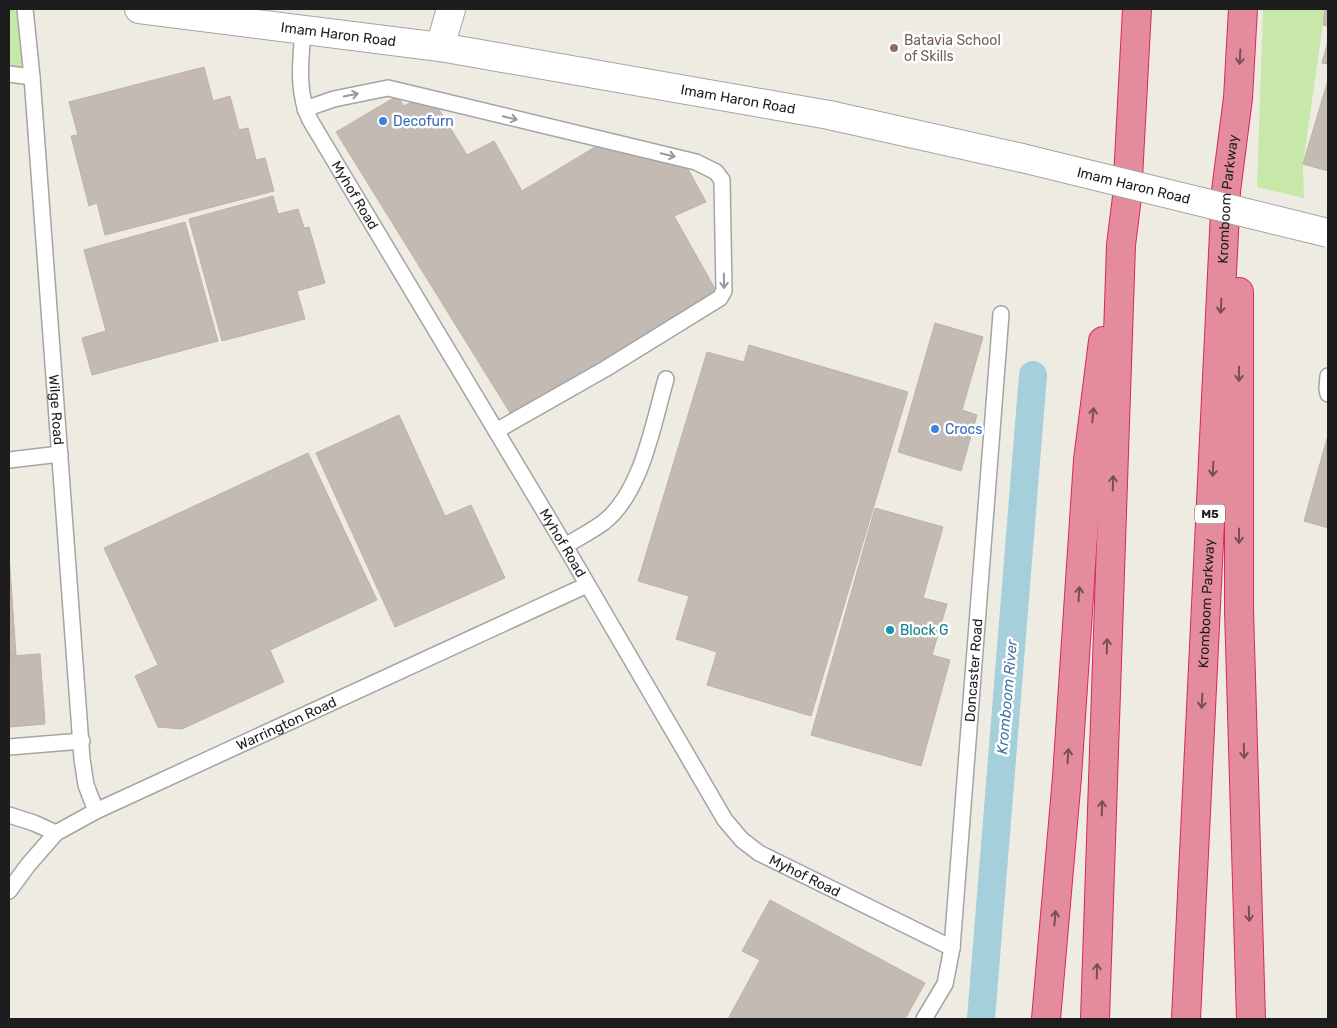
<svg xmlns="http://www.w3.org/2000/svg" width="1337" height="1028" font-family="Rubik,sans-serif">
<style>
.grass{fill:#c8e8a9}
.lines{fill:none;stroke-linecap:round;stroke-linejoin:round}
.canal{stroke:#a4cfdb;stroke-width:28}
.building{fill:#c3bab3;stroke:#c0b1a6}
.service-casing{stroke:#a4a4a4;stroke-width:18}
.minor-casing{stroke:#a4a4a4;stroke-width:30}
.tertiary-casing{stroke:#a4a4a4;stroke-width:30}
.motorway-casing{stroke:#d62763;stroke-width:30}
.service{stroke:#fff;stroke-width:15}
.minor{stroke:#fff;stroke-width:28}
.tertiary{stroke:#fff;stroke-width:28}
.motorway{stroke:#e58c9c;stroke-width:28}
.tertiary-bridge-casing{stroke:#a4a4a4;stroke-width:30;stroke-linecap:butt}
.tertiary-bridge{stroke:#fff;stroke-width:28}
.oneway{stroke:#774f56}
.oneway2{stroke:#999}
.education-dot{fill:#8d6e63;stroke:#fff;stroke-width:2}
.shop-dot{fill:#3f7fe0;stroke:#fff;stroke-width:2}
.culture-dot{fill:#0f9aa8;stroke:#fff;stroke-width:2}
.labels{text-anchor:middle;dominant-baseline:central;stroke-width:5;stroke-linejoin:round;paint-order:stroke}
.shield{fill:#fff;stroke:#616161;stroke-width:1}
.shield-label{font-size:12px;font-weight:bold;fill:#1d1d1d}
.street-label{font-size:14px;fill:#1d1d1d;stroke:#fff}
.education-label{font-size:14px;fill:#785e54;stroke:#fff;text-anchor:start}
.shop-label{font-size:14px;fill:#366cbe;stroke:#fff;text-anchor:start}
.culture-label{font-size:14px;fill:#0d838f;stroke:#fff;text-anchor:start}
.water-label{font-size:15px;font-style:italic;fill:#4876a3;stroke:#fff}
</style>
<rect width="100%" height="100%" fill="#eeebe3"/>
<g class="grass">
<path d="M9,9H25L32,77L9,74Z"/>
<path d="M1263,9H1325L1303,164L1304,198L1257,187Z"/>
</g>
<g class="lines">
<path class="canal" d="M981,1019L1033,375"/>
</g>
<g class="building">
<path d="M1325,9H1328V26L1323,25Z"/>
<path d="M1328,41V64L1322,63Z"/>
<path d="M204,67L213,101L230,96L239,130L248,128L256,160L265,158L274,191L105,235L97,203L89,206L71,136L78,135L69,102Z"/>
<path d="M1328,80V171L1303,164Z"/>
<path d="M397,96L404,106L417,99L435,103L467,155L494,141L522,191L600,144L688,169L706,202L674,216L718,294L512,416L336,132Z"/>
<path d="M273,196L278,214L298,209L304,228L309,227L325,283L297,291L305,319L222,341L189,219Z"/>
<path d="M185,222L218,341L92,375L82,338L106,331L84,250Z"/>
<path d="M935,323L983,337L962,410L977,415L961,471L898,452Z"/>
<path d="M749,345L908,392L811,716L707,685L717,652L676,639L689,596L638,581L707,352L744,362Z"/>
<path d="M399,415L445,516L471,505L505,578L395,627L316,453Z"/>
<path d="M1328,435V528L1304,521Z"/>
<path d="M308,453L377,600L270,650L284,682L182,729L158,727L135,676L158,665L104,548Z"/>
<path d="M875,508L943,527L923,598L947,604L932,655L950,660L921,766L811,735Z"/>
<path d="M9,554L16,655L9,656Z"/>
<path d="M40,654L45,724L9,727V656Z"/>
<path d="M770,900L925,983L905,1019H728L760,960L742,951Z"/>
</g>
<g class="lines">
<defs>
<g id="service">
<path id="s1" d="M25,9L32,77L82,759L86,785L96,811"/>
<path id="s2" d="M303,29C301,60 296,91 310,120L565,546L725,820L742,840L759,853L952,948"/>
<path d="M9,74L32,77"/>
<path d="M305,109L334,99L388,88L696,162L716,172L722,180L724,291L720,298L605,369L496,431"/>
<path d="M1328,376L1327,388L1328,394"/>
<path d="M9,460L60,454"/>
<path d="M565,546C578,538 592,531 604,522C642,492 653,424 666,379"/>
<path d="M9,747L82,741"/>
<path d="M9,815L34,823L56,833"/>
<path id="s3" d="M9,891L28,865L56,833L96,811L587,585"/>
<path id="s4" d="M924,1019L945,984L952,948L1001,314"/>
</g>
<path id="minor" d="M440,47L451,9"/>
<g id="tertiary">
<path id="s5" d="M139,9L440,47L829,115L1022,158"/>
</g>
<g id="motorway">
<path d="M1239,292V610L1251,1019"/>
<path d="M1046,1019L1067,777L1088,460L1103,341"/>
<path d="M1095,1019L1121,245L1127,197L1137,9"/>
<path id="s6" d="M1186,1019L1226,191L1238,98L1243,9"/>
</g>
</defs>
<use href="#service" class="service-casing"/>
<use href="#minor" class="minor-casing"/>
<use href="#tertiary" class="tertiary-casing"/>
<use href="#motorway" class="motorway-casing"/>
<use href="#service" class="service"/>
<use href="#minor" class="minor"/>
<use href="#tertiary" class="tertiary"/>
<use href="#motorway" class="motorway"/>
<defs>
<g id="tertiary-bridge">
<path id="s7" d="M1022,158L1328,233"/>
</g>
</defs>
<use href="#tertiary-bridge" class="tertiary-bridge-casing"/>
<use href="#tertiary-bridge" class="tertiary-bridge"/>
</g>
<defs><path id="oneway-shaft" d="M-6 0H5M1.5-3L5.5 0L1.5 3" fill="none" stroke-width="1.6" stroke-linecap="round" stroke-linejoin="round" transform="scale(1.25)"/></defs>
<g class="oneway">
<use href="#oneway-shaft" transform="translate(1240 57) rotate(93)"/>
<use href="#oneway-shaft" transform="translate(1221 306) rotate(93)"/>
<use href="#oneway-shaft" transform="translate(1239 374) rotate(90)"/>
<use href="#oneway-shaft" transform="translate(1093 415) rotate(-84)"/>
<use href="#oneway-shaft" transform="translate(1213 469) rotate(93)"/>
<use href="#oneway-shaft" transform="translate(1113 483) rotate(-88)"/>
<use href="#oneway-shaft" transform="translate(1239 536) rotate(90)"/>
<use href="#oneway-shaft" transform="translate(1079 594) rotate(-86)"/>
<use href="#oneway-shaft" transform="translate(1107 646) rotate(-88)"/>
<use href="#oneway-shaft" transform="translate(1202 701) rotate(93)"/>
<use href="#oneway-shaft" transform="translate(1244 751) rotate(88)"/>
<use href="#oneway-shaft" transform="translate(1068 756) rotate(-86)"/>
<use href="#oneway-shaft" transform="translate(1102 808) rotate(-88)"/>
<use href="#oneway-shaft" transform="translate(1249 914) rotate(88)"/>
<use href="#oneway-shaft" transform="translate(1055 918) rotate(-85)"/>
<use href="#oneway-shaft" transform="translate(1097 971) rotate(-88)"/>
</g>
<g class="oneway2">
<use href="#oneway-shaft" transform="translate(351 95) rotate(-11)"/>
<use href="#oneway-shaft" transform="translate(510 118) rotate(14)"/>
<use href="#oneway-shaft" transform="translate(668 155) rotate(13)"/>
<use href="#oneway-shaft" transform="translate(724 281) rotate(89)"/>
</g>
<circle class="education-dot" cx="894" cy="48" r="5"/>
<g class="shop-dot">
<circle cx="383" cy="121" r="5"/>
<circle cx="935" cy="429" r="5"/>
</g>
<circle class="culture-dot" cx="890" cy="630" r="5"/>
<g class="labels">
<rect class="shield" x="1195" y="504.5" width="30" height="19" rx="4"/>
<g class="shield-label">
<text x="1210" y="514">M5</text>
</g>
<g class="street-label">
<text stroke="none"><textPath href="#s5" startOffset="201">Imam Haron Road</textPath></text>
<text stroke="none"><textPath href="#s5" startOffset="606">Imam Haron Road</textPath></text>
<text stroke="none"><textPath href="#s7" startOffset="115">Imam Haron Road</textPath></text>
<text stroke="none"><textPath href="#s2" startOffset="180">Myhof Road</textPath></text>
<text stroke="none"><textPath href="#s6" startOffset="821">Kromboom Parkway</textPath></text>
<text stroke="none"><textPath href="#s1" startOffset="402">Wilge Road</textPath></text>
<text stroke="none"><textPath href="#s2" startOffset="585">Myhof Road</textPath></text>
<text stroke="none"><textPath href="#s6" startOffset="416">Kromboom Parkway</textPath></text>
<text stroke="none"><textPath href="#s4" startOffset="356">Doncaster Road</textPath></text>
<text stroke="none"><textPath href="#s3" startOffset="330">Warrington Road</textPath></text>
<text stroke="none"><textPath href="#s2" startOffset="1005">Myhof Road</textPath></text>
</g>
<g class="education-label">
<text x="904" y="40">Batavia School<tspan x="904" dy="16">of Skills</tspan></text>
</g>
<g class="shop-label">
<text x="393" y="121">Decofurn</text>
<text x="945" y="429">Crocs</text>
</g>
<g class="culture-label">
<text x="900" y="630">Block G</text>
</g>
<g class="water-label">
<text transform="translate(1007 697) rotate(-85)">Kromboom River</text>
</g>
</g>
<rect width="1337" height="1028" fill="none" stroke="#1d1d1d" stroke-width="20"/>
</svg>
